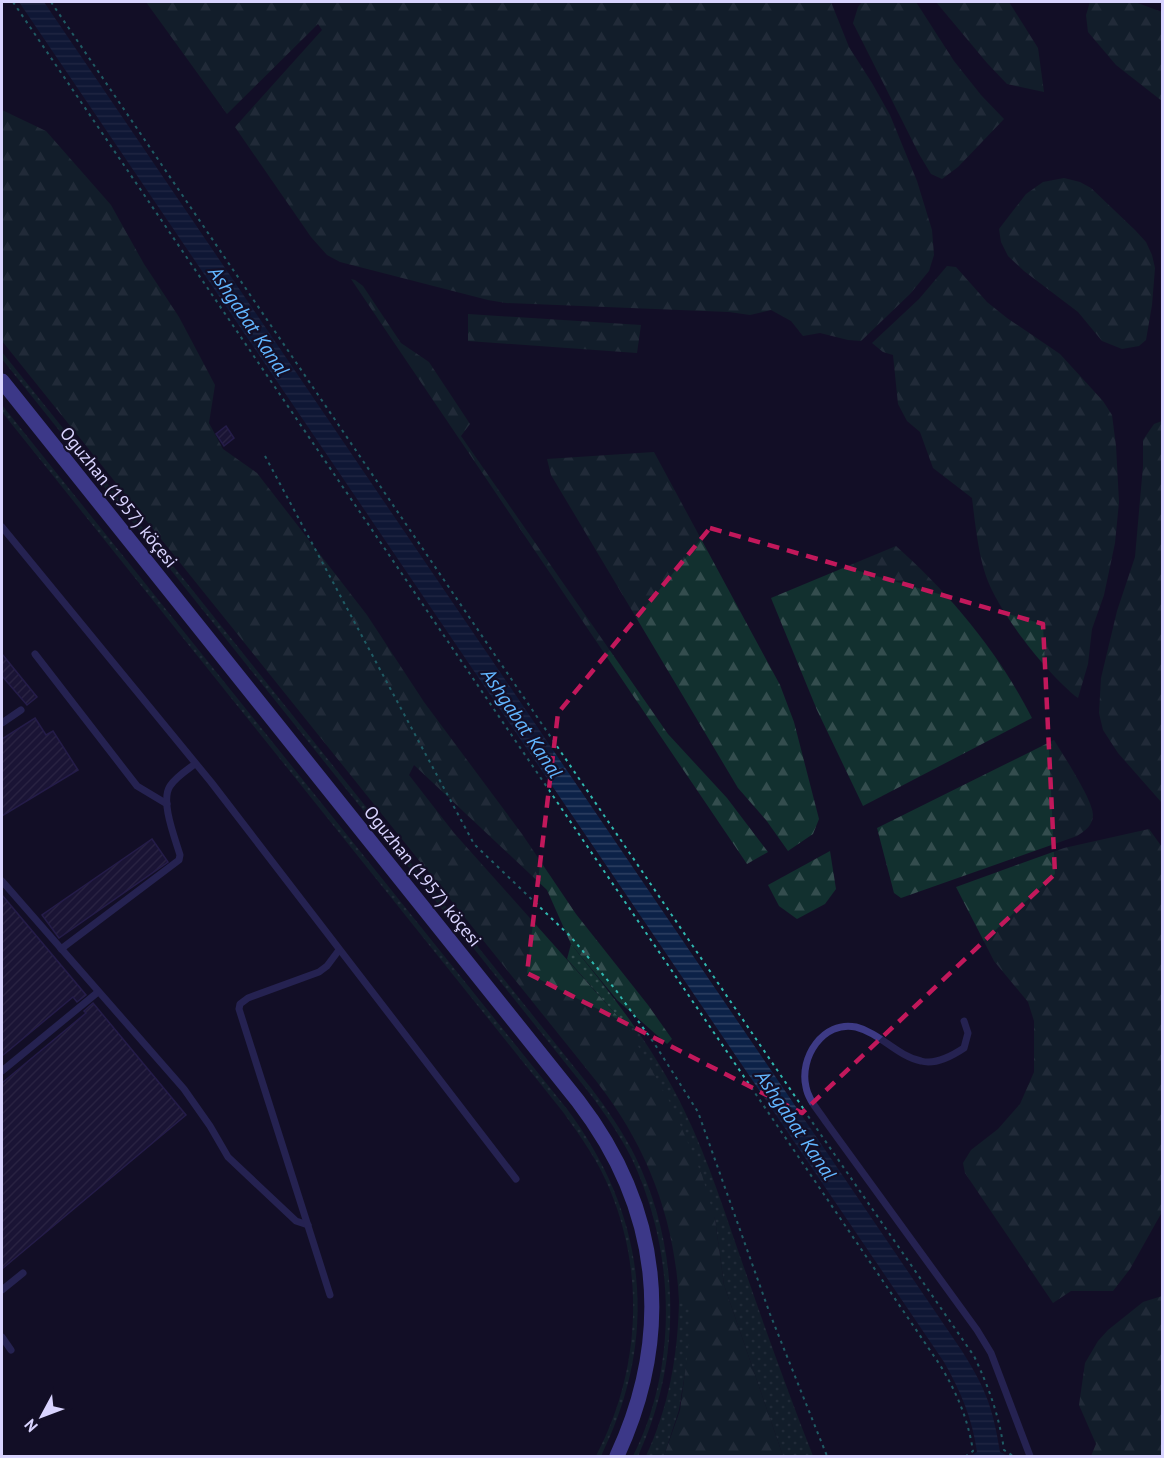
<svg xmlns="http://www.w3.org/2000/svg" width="1164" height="1458" font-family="'PT Sans',sans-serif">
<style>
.grass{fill:url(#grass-dots)}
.forest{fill:url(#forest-firs)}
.water{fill:url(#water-rules)}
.building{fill:url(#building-hatch);stroke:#3b2d73;stroke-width:1.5}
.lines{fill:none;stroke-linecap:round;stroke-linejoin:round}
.path{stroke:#2fb8b0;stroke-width:2;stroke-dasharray:3 4.5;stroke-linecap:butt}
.lane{stroke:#3d3a85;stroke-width:7}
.secondary{stroke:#6f6bff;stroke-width:15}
.marked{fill:none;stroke:#c2185b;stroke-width:4.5;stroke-dasharray:12 8;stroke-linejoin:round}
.labels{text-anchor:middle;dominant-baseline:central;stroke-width:4.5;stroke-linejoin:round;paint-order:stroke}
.street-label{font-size:18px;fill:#d9d4ff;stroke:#130f26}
.water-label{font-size:20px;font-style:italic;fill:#62b6ff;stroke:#130f26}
</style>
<defs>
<pattern id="grass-dots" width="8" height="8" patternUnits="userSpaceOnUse" patternTransform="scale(1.5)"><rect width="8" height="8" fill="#12302f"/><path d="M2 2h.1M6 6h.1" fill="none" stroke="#344d4e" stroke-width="1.8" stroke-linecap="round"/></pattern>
<pattern id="forest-firs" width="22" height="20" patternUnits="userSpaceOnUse" patternTransform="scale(1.5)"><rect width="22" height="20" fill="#12302f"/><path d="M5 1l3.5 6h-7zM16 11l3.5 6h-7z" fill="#344d4e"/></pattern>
<pattern id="water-rules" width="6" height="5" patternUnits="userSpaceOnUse" patternTransform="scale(1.5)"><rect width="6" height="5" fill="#0c2248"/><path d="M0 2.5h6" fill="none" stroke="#2f4163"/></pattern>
<pattern id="building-hatch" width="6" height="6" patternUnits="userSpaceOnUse" patternTransform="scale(1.5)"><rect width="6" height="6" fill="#241b47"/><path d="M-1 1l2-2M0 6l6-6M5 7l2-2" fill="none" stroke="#433b63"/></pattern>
</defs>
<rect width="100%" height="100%" fill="#130f26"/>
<g class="grass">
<path d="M2,352L591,1088C607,1109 623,1132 635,1156C681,1249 682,1362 638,1456H633C679,1365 675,1251 632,1159C620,1135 604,1112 587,1090L2,359Z"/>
<path d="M2,405L567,1109C647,1216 660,1336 601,1456H596C639,1375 646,1276 610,1190C599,1162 581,1137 563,1112L2,412Z"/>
<path d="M571,944C613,996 655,1049 684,1110C710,1163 727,1220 747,1276C768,1337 790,1397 813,1456H783L724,1285L715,1219L628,1028L567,959Z"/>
<path d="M679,1301H690V1342L679,1410L664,1456H646C669,1407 678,1354 679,1301Z"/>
</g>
<g class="forest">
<path d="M146,2H831L849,47L872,83L890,115L917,181L932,230L934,255L929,271L910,294L861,341L848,340L820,333L803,336L791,321L771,310L750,315L729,312L506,303L488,300L340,262L327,255L311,237L235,127L322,30L318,24L227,114Z"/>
<path d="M862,2H916L954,61L981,95L1004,119L958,167L942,179L931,174L919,154L853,23L858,7Z"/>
<path d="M936,2H1009L1038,48L1044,92L1007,84L987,63Z"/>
<path d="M1090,2H1135L1162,12V101L1116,65L1088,32L1086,15Z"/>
<path d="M2,110L46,131L111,205L144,264L179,317L215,385L209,423L223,449L257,473L367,615L424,702L522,834L576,914L648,1005L672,1039L667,1044L617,1000L571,944L547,890L414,765L409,775L454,833L628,1028L672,1106L702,1175L715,1219L724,1285L783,1456H664L680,1410L689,1342L690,1301H679C675,1219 647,1146 597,1082L2,341Z"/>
<path d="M1064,178L1080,182L1091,188L1135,230L1146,242L1152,255L1155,268L1152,305L1146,340L1139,346L1122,349L1102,341L1078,312L1024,271L1008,256L1001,242L999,229L1026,194L1043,182Z"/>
<path d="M947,266L956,267L987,302L1007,318L1060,354L1103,401L1112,415L1116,446L1119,502L1115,543L1104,595L1092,629L1088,664L1078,698C1048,675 998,612 986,576C978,553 975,522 972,498L933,468L920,432L907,421L898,404L893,355L883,352L872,343L919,299Z"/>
<path d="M351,279L355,280L363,286L401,343L429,362L470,424L461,436L668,734L727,798L768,852L747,864Z"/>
<path d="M468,314L641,325L637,353L468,341Z"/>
<path d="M1162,421V803L1118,753L1103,730L1099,713L1101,678L1117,611L1135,557L1143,466V440L1154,424Z"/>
<path d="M654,452L780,685L794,722L819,819L813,834L788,851L766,820L738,788L551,475L547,459Z"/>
<path d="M896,546C950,594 999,653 1032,718L863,806L817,710L771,598Z"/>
<path d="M1054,740C1063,755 1093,800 1093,815C1093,825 1085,831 1077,836L901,898L894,893L877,828Z"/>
<path d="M1149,829L1162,847V1212L1130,1269L1113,1291H1071L1053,1303L965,1173L963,1163L971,1150L998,1129L1020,1104L1034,1072V1021L1028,1002L994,961L956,887L1064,848Z"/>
<path d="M830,851L836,889L825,904L797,919L779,906L768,885Z"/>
<path d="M1162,1296V1456H1091L1096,1444L1079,1405L1085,1363L1098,1341L1108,1330L1143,1302Z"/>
</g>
<path class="water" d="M19,2H44L962,1351C986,1389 993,1408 1000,1452L1008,1456H971L977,1452C972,1418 961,1392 944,1362Z"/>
<g class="building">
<path d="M226,426L234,438L224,446L216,434Z"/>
<path d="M2,654L37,697L27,705L2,676Z"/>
<path d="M35,718L46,735L53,731L78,770L2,816V739Z"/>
<path d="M152,839L168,862L59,938L42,915Z"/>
<path d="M2,895L86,995L77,1002L73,997L2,1056Z"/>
<path d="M93,1003L186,1115L2,1269V1083L86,1013L84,1011Z"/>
</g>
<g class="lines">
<g class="path">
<path d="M13,2L940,1365C957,1393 968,1419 973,1451L966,1456"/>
<path d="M51,2L805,1111"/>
<path d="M265,456L474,844L571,937L615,989L654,1043L698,1112L770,1314L827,1456"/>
<path d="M808,1116L974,1356C989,1388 999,1415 1004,1450L1013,1456"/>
</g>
<g class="lane">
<path d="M2,527L211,782L516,1179"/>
<path d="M35,654L137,786L167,804"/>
<path d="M2,723L21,710"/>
<path d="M2,881L184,1089L210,1126L228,1157L296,1221L308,1225"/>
<path d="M61,949L179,860L180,855C175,838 160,801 170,786C176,777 187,770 195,764"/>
<path d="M964,1021L968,1033L964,1048C952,1056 935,1065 921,1061C897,1056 880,1033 856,1027C823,1020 799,1058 806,1087C808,1100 819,1111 826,1122L977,1330L991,1353L1030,1456"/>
<path d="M2,1071L98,992"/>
<path d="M2,1290L23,1273"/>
<path d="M330,1295L239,1009L240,1004L248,998L319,972L327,966L339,950"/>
<path d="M2,1337L11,1350"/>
</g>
<path class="secondary" d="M2,381L578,1101C661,1209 674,1333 617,1456"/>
</g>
<path d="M0 0H1164V1458H0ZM710,528L1043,624L1055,874L802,1113L527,973L558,713Z" fill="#130f26" fill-opacity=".55" fill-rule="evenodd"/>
<path class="marked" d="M710,528L1043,624L1055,874L802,1113L527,973L558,713Z"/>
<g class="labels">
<g class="street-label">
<text transform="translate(119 497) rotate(51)">Oguzhan (1957) köçesi</text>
<text transform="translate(423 876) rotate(51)">Oguzhan (1957) köçesi</text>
</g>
<g class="water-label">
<text transform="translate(249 321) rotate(56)">Ashgabat Kanal</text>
<text transform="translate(522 723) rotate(56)">Ashgabat Kanal</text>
<text transform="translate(796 1125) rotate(56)">Ashgabat Kanal</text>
</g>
</g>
<rect width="1164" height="1458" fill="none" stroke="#d9d4ff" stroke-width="6"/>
<g transform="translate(42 1416) rotate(229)" stroke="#130f26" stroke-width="4.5" paint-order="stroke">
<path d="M0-4.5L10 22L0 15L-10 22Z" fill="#d9d4ff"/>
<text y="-9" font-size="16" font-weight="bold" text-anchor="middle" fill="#d9d4ff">N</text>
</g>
</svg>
